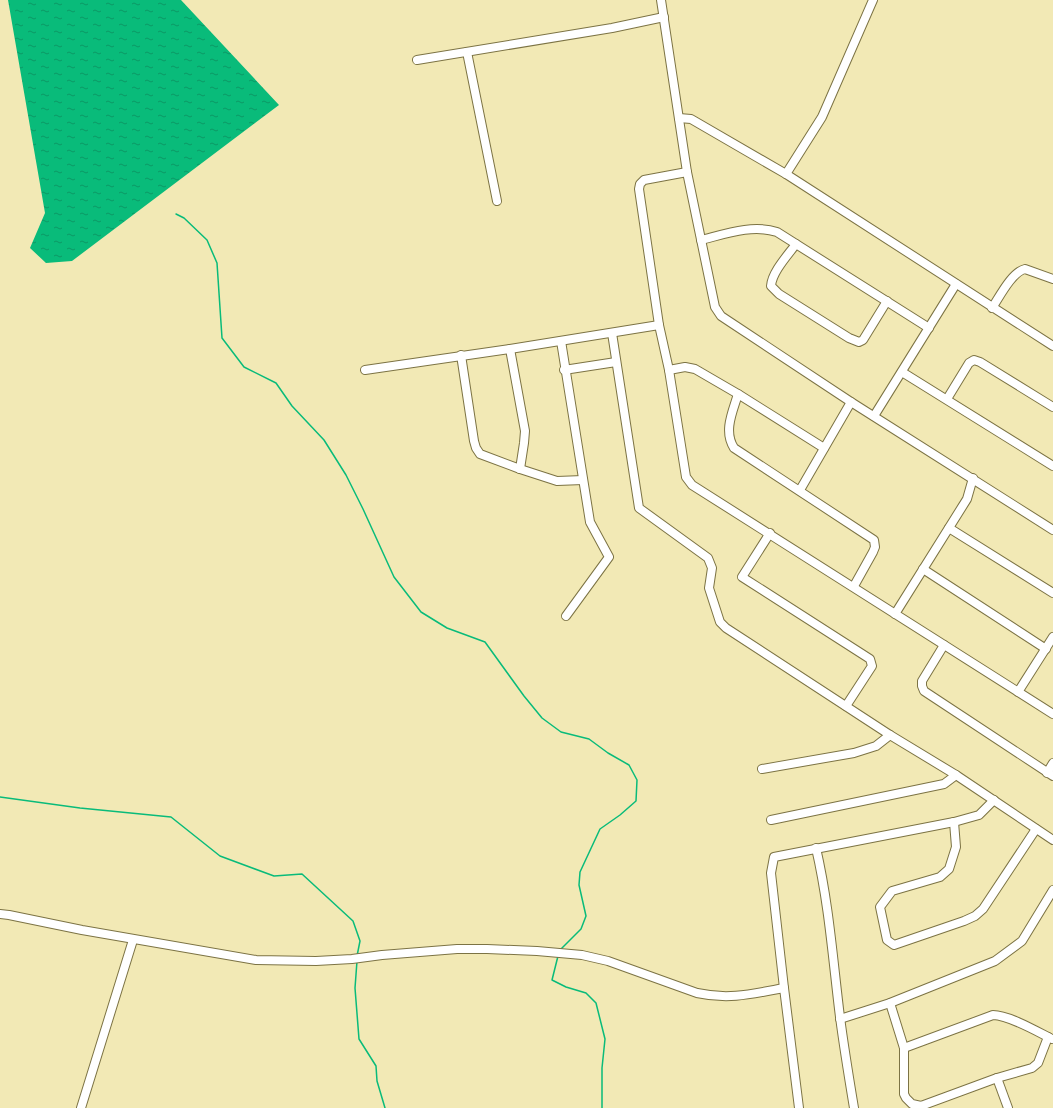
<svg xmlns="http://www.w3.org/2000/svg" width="1053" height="1108" font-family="'IBM Plex Sans',sans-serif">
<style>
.water{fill:url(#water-ripples)}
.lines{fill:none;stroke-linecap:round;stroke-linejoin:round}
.stream{stroke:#09bb7a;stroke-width:1.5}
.minor-casing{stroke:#7c7344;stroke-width:10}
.minor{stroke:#fff;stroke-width:8}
</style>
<defs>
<pattern id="water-ripples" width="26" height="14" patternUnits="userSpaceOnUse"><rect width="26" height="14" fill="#09bb7a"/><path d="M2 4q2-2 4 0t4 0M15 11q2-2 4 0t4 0" fill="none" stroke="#0b9964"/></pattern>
</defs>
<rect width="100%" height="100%" fill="#f2e9b5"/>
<path class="water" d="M8,0H181L279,105L72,261L46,263L30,248L45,213Z"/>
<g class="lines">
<g class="stream">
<path d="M176,214L184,218L207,240L217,263L222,338L244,367L276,383L292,406L324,440L346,475L363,509L394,577L421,612L447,628L485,642L524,696L542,718L561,732L589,739L608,753L629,765L637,780L636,801L620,815L600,829L580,872L579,885L586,916L581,929L559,951"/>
<path d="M0,797L80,808L171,817L220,856L274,876L302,874L353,921L360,941L357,956"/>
<path d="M558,956L552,980L566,987L586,993L596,1003L605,1039L602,1068V1108"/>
<path d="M357,961L355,988L359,1039L376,1066L377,1081L385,1108"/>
</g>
<defs>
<g id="minor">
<path d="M661,0L687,172L715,307L721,316L727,320L851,402L1053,530"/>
<path d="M467,52L497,201"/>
<path d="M417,60L612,28L664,17"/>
<path d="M679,118L691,119L786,174L1053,346"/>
<path d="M687,172L644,180L640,184L639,189L659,325L669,370L686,477L692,485L1053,714"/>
<path d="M786,174L822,117L873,0"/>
<path d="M701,240C725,234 752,224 777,232L929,328"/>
<path d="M796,244C788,255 772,272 771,286L779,294L849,338L859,342L863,340L887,301"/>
<path d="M992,308C1000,296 1012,272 1025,269L1053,279"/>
<path d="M612,333L639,508L708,558L712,568L709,588L720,622L726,628L890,735L956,775L1053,840"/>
<path d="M561,341L590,522L609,557L566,616"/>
<path d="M510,349L525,431L524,443L520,469"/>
<path d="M461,355L474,441L476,448L480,454L520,469L557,481L583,480"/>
<path d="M365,370L510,349L659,325"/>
<path d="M564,370L616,362"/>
<path d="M669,370L685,367L695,369L738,394L824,448"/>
<path d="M902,372L1053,466"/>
<path d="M738,394C733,411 723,431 734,448L874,540L875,547L873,552L854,586"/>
<path d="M947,399L969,363L974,360L980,362L1053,407"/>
<path d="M874,416L956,284"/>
<path d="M800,490L851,402"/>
<path d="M949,528L1053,593"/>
<path d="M770,533L742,577L870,659L872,666L846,706"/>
<path d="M923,569L1046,649"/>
<path d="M895,614L967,499L973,478"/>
<path d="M944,645L922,681V686L924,691L1053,776"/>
<path d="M1018,692L1053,637"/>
<path d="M762,769L854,753L876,746L890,735"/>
<path d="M1047,773L1053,763"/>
<path d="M771,820L944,784L956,775"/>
<path d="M954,822L956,847L949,869L940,877L892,891L880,907L887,940L894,945L964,921L975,916L983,909L1036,829"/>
<path d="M816,848C829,904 833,961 840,1017C844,1048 849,1078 854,1108"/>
<path d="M0,914L9,915L82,930L256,960L316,961L352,959L382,955L457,949H487L537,951L582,955L608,961L697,993C729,1000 752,994 784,988"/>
<path d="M890,1003L904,1048V1094L906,1098L912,1104L921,1106L997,1078L1032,1068L1038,1063L1048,1037"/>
<path d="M840,1019L890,1003L995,961L1022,941L1053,890"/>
<path d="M904,1048L993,1015C1009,1015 1038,1032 1052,1039"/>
<path d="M997,1078L1008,1108"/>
<path d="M81,1108L133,940"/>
<path d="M799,1108L784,988L771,873L774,857L954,822L979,815L994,800"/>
</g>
</defs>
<use href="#minor" class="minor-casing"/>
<use href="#minor" class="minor"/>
</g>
</svg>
